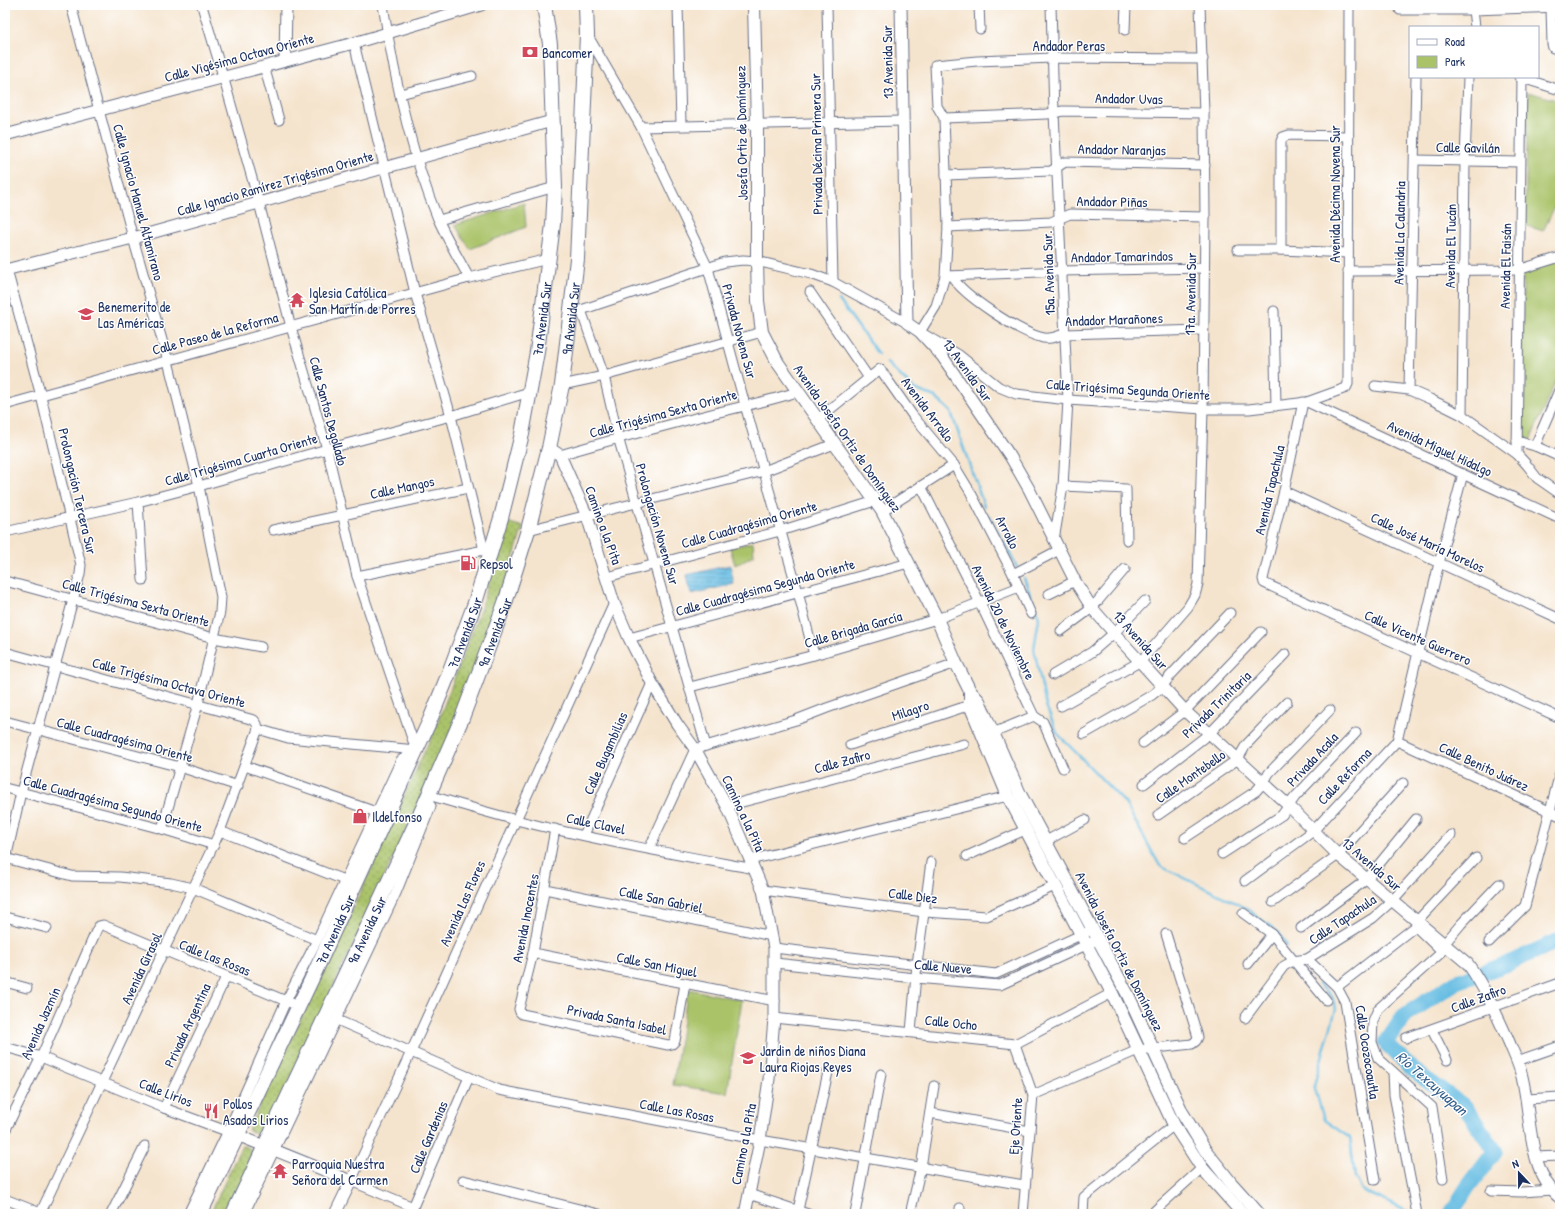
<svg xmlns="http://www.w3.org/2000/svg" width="1565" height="1219" font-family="'Patrick Hand',sans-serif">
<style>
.grass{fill:url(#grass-dots);stroke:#627964}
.park{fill:#aac369;stroke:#627964}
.water{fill:url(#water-rules);stroke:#4076a0}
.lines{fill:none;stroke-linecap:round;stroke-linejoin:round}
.stream{stroke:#65bce2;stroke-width:2.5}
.river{stroke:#65bce2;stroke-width:16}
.minor-casing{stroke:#676e85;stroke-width:11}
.tertiary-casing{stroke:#676e85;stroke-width:13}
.secondary-casing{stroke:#676e85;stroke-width:14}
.primary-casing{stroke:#676e85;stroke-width:16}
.minor{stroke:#fff;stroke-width:9}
.tertiary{stroke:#fff;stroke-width:11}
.secondary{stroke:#fff;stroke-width:12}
.primary{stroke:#fff;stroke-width:14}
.labels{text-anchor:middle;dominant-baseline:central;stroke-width:3;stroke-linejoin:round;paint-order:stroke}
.street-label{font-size:14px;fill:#1b2f5e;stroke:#fff}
.poi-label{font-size:14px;fill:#1b2f5e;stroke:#fff;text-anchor:start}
.water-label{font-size:15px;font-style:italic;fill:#35608c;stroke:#fff}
</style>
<defs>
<pattern id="grass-dots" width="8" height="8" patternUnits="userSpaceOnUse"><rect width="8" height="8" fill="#aac369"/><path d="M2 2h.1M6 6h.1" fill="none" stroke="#8a9f5a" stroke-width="1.8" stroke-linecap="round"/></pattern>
<pattern id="water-rules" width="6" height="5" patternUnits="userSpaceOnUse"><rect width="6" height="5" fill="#65bce2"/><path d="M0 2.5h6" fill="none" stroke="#5299ba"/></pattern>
</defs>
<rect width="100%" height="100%" fill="#fff"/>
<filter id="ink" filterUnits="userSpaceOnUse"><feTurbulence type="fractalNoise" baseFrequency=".025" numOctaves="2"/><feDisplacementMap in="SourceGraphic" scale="8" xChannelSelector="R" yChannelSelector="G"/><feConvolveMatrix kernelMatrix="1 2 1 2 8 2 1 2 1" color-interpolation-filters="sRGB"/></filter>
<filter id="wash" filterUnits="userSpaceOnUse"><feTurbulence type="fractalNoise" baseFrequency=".012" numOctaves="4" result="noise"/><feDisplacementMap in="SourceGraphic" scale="16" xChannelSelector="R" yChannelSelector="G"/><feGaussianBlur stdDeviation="0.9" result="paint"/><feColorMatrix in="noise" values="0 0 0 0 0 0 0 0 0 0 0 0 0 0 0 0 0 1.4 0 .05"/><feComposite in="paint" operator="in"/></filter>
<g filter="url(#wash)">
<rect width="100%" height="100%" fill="#f5e4cd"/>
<g class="grass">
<path d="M507,522L523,527L496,615L452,731L263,1138L248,1130L357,900L437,724L480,611Z"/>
<path d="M242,1145L257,1152L228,1214H210Z"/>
</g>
<g class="park">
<path d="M1528,92L1560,101V196L1543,231L1525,225Z"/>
<path d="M524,203L526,227L470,249L455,225Z"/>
<path d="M1560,260V371L1530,441L1521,438L1523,274Z"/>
<path d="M753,542L754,555L735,565L730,548Z"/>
<path d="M688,989L742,1000L727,1093L673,1085Z"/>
</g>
<path class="water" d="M730,565L734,584L691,594L687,575Z"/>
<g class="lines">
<g class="stream">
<path d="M839,300L878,354"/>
<path d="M887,363L914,389L935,397L951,412L984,506"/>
<path d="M989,516L1017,567"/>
<path d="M1024,578L1039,618L1034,649L1046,706L1057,733L1125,803L1160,866L1244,907L1278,932L1287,946"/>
<path d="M1318,984L1332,996L1336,1009L1314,1085L1324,1120L1350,1138L1355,1177L1362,1190L1413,1214"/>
</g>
<path class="river" d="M1451,1214L1467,1188L1495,1151L1465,1107L1413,1070L1386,1043L1404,1016L1456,982L1507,964L1560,940"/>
</g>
</g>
<g filter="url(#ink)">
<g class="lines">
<defs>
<g id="minor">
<path d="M71,5L133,238L168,361L199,486L221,597L220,612L198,704L162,829"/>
<path d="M383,5C394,77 410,151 438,219C447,239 459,259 469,278"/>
<path d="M678,5L681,125"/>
<path d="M827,5L833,282"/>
<path d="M979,5L980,29"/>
<path d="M1051,5L1054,113L1068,400L1063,486L1054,540"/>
<path d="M202,6L223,76L259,203L291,327L327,449L357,576L416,750"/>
<path d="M1551,8L1552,44L1553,48L1560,50"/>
<path d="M1400,10H1473L1560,7"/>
<path d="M1473,10L1475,27"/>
<path d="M1125,30L1126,5"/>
<path d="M588,36L641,127L708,268L745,405L798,592L814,655"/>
<path d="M354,43L415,293L451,416L484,550L489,553"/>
<path d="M1203,59L1052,58L977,61L935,65L937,106L944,118L948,227L945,276L936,306L920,332L959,355L999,387L1016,394L1068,400L1203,409H1249L1307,402L1346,388L1348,384L1349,5"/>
<path d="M264,66L279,120"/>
<path d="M1519,77L1560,90"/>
<path d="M400,94L472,76"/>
<path d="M944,118L1047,114L1063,111L1204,113"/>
<path d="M641,127L903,121"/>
<path d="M1415,160L1520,162"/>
<path d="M946,175L1051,171L1065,162L1205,165"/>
<path d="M439,220L555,187"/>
<path d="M948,227L1051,222L1070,214L1205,217"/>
<path d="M1238,250H1281L1348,253"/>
<path d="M1281,250V141L1283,137L1289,135L1348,136"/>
<path d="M1348,271L1518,270L1560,257"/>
<path d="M948,276L1061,271L1204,268"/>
<path d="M952,276C962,295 1018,331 1040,337C1048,340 1056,337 1064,334L1203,330"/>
<path d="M810,292L869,378"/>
<path d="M576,310H581L725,262L743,260L757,261L811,274L833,282L907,323"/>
<path d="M581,310L604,376L618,437L706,746"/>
<path d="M1274,311L1276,406"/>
<path d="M562,385L604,376L762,332"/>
<path d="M1375,386L1409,390L1430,399L1462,415L1517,454L1527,465L1537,478L1560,494"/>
<path d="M1409,390L1416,77"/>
<path d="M1303,402L1284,491L1263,579L1264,583L1560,718"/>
<path d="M1307,402L1560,519"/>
<path d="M5,405L469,278L548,259"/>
<path d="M1462,415L1465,161L1468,77"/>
<path d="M817,420L880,369L913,416L954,465L971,493L1013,574L1031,614"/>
<path d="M1517,441L1535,446L1560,457"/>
<path d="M1535,446L1560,388"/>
<path d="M1517,454L1522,78"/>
<path d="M560,455C610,440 660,427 711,414C740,407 769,401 797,392"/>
<path d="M921,486L980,603L1034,716L1043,722L1063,768"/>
<path d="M1063,486L1126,489L1127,540"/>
<path d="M1284,491L1560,619"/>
<path d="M138,502L143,580"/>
<path d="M882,511L954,465"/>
<path d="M273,530L468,488"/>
<path d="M528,530L764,471L834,444"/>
<path d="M5,532L138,502L199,486L327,449L451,416L529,392"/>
<path d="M1013,574L1059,550"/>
<path d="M357,576L484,550"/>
<path d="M607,577L780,531L875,501"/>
<path d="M5,581L214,638L261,647"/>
<path d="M1049,594L1075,581"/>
<path d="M1061,631L1092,608L1125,569"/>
<path d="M629,638L909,563"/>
<path d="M5,652L254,720L257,724L258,729L288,738L416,750"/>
<path d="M1053,675L1092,652L1114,633L1145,601"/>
<path d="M690,687L814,655L937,619L1019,587"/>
<path d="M1061,706L1141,661L1188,607L1195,595L1198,584L1203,409L1205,217L1204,113L1200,5"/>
<path d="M5,721L180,767L238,786"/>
<path d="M993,733L1034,716"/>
<path d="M1084,734L1152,695L1163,686L1170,676L1230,613"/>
<path d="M1397,741L1560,816"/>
<path d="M1143,743L1185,711L1261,632"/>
<path d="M850,745L976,703"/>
<path d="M245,766L376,812"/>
<path d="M1144,784L1210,733L1286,654"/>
<path d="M5,788L162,829L214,845"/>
<path d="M435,797C462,805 489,813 516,820C595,840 674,854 754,869"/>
<path d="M727,806L964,744"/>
<path d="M1158,815L1238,759L1246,745L1287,702"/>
<path d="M555,829L533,953L519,1009L520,1012L522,1014L668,1045L672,1044L675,1041L685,984"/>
<path d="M220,831L349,882"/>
<path d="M584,835L652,683"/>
<path d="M1185,838L1256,791L1264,782L1269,773L1330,710"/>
<path d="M1046,841L1085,820"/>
<path d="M649,849L695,749L796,720L827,708L956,663"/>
<path d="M1222,854L1282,815L1295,797L1356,733"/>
<path d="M967,856L1025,830"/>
<path d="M5,858L72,876L120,877L171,883L193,888L317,940"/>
<path d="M6,859L21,792L80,574L81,565L41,396L7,270"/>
<path d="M750,860L1008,796"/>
<path d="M1245,881L1313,831L1397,741L1439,563L1463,474"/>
<path d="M545,889L772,936"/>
<path d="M763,890L924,912L987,916L1055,886"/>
<path d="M1273,902L1338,855L1403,783"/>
<path d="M1243,913L1272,934L1326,1000"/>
<path d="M5,917L47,928"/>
<path d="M1301,928L1366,880L1416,819"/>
<path d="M1418,929L1442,952L1378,1009L1373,1021L1372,1042L1378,1058L1432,1107L1443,1179"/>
<path d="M1489,942L1525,906L1560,773"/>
<path d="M1445,943L1461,924L1499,884"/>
<path d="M774,948L996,974L1087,932"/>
<path d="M533,953L775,1001"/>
<path d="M1307,959L1337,987L1345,1002L1375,1180"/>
<path d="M775,963L915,978L1000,985L1099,939"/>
<path d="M1248,964L1272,934"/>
<path d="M5,982L27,988"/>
<path d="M1337,987L1416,926L1417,921L1476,858"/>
<path d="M774,1018L1015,1044L1112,993"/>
<path d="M1245,1018L1284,966L1293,961L1307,959L1373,918L1392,901L1451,835"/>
<path d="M337,1020L499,1090L760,1140L1024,1185"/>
<path d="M1432,1030L1447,1060"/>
<path d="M911,1032L917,964L931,862"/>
<path d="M1406,1038L1560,983"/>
<path d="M1015,1044L1033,1095L1023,1214"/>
<path d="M5,1047L41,1057L164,1108L232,1133"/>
<path d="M1517,1061L1560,1046"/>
<path d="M1393,1072L1394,1095L1417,1214"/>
<path d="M1033,1095L1138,1050L1192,1044L1196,1041L1198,1037L1166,934"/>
<path d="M1527,1099L1560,1097"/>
<path d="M164,1108L226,977"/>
<path d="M930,1113L1030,1131"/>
<path d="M5,1131L41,1057L97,929L99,926L103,925L291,1003"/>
<path d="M1535,1157L1560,1156"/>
<path d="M463,1180L599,1214"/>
<path d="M1491,1191L1522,1192L1552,1190"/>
<path d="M749,1194L808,1214"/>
<path d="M5,1199L43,1214"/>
<path d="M413,1207L351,1181L411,1052L614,603"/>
<path d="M798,1210L828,1072"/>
<path d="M40,1214L220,831L258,729"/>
<path d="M111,1214L145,1146"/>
<path d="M188,1214L228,1131L286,1001L317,940L401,760L415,751"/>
<path d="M244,1214L396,893L431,806"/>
<path d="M410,1214L469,1077"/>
<path d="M855,1214L881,1074"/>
<path d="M910,1214L921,1167L934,1086"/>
<path d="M960,1214V1208"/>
<path d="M1083,1214L1084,1197L1174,1125"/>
<path d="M1151,1214L1202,1168"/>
</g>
<g id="tertiary">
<path d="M901,5L907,323L920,332L942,356L1010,456L1029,489L1075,581L1092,608L1114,633L1185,711L1289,806L1338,855L1468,964C1485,988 1497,1015 1509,1042C1513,1052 1518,1062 1521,1073C1532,1111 1526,1171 1560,1198"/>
<path d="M285,60L286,5"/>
<path d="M5,135L354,43L481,5"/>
<path d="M5,270L133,238L552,121"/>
<path d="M549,448L560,455L587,516L614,603L629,638L652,683L677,724L695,749L727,806L763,890L774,948V1018L769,1079L760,1140L745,1214"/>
<path d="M237,1135L351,1181L335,1214"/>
</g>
<g id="secondary">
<path d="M754,5L757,125V261L758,301L762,332L778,363L882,511L937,619L956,663L970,691L979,701L1020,794L1128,995L1182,1112L1205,1150L1232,1184L1259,1214"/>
<path d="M970,691V705L1008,796L1112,993L1174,1125L1202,1168L1243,1214"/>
</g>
<g id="primary">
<path id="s1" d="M200,1214L315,972L430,720L449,673L475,603L501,518L522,434L537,352L553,224L555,187L550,44L544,5"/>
<path id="s2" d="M233,1214L423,808L462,718L505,603L528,530L549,448L562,385L577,259L587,35L586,5"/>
</g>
</defs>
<use href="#minor" class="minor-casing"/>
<use href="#tertiary" class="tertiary-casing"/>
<use href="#secondary" class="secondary-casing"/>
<use href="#primary" class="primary-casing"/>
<use href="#minor" class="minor"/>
<use href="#tertiary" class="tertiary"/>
<use href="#secondary" class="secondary"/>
<use href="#primary" class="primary"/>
</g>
</g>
<defs>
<symbol id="bank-bare" viewBox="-9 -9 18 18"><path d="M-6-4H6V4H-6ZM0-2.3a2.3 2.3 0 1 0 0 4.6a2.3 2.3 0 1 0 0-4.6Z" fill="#d1495b" stroke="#fff" stroke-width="2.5" paint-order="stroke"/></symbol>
<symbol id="temple-bare" viewBox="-9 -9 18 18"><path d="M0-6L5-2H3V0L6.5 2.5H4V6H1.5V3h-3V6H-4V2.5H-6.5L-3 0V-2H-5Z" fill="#d1495b" stroke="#fff" stroke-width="2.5" paint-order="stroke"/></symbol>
<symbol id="school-bare" viewBox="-9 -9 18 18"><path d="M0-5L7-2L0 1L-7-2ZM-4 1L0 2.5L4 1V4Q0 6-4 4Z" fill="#d1495b" stroke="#fff" stroke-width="2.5" paint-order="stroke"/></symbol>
<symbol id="fuel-bare" viewBox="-9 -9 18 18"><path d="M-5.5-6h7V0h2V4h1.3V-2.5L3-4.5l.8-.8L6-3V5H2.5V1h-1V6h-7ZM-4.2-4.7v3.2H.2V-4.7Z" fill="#d1495b" stroke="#fff" stroke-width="2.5" paint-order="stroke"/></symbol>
<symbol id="shop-bare" viewBox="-9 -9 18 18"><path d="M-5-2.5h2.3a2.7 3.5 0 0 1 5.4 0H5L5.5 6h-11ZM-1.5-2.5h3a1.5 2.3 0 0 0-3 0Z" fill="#d1495b" stroke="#fff" stroke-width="2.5" paint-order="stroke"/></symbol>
<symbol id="restaurant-bare" viewBox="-9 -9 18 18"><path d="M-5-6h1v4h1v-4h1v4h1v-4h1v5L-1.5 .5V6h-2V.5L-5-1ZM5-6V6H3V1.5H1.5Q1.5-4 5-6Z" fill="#d1495b" stroke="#fff" stroke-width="2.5" paint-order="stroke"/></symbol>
</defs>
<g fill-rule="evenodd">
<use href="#bank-bare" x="519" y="41" width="22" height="22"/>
<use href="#temple-bare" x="286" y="289" width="22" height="22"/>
<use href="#school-bare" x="75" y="303" width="22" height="22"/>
<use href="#fuel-bare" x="457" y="552" width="22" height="22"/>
<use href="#shop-bare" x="349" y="805" width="22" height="22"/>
<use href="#school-bare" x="737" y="1047" width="22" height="22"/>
<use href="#restaurant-bare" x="200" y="1100" width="22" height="22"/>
<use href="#temple-bare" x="269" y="1160" width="22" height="22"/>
</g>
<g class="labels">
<g class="street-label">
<text x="1069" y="45">Andador Peras</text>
<text transform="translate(239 57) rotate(-15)">Calle Vigésima Octava Oriente</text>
<text transform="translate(887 62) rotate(-91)">13 Avenida Sur</text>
<text transform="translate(1129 98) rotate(1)">Andador Uvas</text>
<text transform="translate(741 133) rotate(-91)">Josefa Ortiz de Domínguez</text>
<text transform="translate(816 144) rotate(-91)">Privada Décima Primera Sur</text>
<text transform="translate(1468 147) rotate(1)">Calle Gavilán</text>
<text transform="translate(1122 149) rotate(1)">Andador Naranjas</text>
<text transform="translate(275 183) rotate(-16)">Calle Ignacio Ramírez Trigésima Oriente</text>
<text transform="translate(1334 194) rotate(-90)">Avenida Décima Novena Sur</text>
<text transform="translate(1112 201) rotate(1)">Andador Piñas</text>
<text transform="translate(139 202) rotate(75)">Calle Ignacio Manuel Altamirano</text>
<text transform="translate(1399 233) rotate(-89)">Avenida La Calandria</text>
<text transform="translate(1450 246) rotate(-89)">Avenida El Tucán</text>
<text transform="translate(1122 256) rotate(-1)">Andador Tamarindos</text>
<text transform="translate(1505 266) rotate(-89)">Avenida El Faisán</text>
<text transform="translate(1048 273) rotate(-92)">15a. Avenida Sur.</text>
<text transform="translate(1190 294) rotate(-89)">17a. Avenida Sur</text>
<text stroke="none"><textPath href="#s1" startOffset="963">7a Avenida Sur</textPath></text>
<text stroke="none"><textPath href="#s2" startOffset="962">9a Avenida Sur</textPath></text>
<text transform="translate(1114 319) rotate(-2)">Andador Marañones</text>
<text transform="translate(740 331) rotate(75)">Privada Novena Sur</text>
<text transform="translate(215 333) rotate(-15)">Calle Paseo de la Reforma</text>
<text transform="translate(968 370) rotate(54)">13 Avenida Sur</text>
<text transform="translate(1128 389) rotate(4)">Calle Trigésima Segunda Oriente</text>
<text transform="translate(928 409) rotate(53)">Avenida Arrollo</text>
<text transform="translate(329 411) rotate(75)">Calle Santos Degollado</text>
<text transform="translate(663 413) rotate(-15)">Calle Trigésima Sexta Oriente</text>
<text transform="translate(848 438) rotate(55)">Avenida Josefa Ortiz de Domínguez</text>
<text transform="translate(1440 448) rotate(25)">Avenida Miguel Hidalgo</text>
<text transform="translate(241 459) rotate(-16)">Calle Trigésima Cuarta Oriente</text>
<text transform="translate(402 487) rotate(-12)">Calle Mangos</text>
<text transform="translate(1269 490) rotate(-77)">Avenida Tapachula</text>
<text transform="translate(78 491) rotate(77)">Prolongación Tercera Sur</text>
<text transform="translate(658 524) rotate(74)">Prolongación Novena Sur</text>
<text transform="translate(749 524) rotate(-16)">Calle Cuadragésima Oriente</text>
<text transform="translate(604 525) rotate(70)">Camino a la Pita</text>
<text transform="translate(1008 532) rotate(63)">Arrollo</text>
<text transform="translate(1428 542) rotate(25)">Calle José María Morelos</text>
<text transform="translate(765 587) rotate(-15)">Calle Cuadragésima Segunda Oriente</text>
<text transform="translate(136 602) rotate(15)">Calle Trigésima Sexta Oriente</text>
<text transform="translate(1004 622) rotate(64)">Avenida 20 de Noviembre</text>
<text transform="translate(853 629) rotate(-16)">Calle Brigada García</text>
<text stroke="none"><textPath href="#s1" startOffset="639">7a Avenida Sur</textPath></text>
<text stroke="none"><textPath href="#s2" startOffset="638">9a Avenida Sur</textPath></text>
<text transform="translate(1418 637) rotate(24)">Calle Vicente Guerrero</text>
<text transform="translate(1141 640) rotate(48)">13 Avenida Sur</text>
<text transform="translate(169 682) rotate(15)">Calle Trigésima Octava Oriente</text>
<text transform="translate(1216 704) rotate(-44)">Privada Trinitaria</text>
<text transform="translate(910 710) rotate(-18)">Milagro</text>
<text transform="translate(125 739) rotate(15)">Calle Cuadragésima Oriente</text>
<text transform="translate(605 753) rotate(-66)">Calle Bugambilias</text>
<text transform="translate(1312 759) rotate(-47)">Privada Acala</text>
<text transform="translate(842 761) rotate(-15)">Calle Zafiro</text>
<text transform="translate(1484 766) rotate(25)">Calle Benito Juárez</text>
<text transform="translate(1190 776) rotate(-35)">Calle Montebello</text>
<text transform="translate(1344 776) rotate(-47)">Calle Reforma</text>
<text transform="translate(113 803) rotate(15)">Calle Cuadragésima Segundo Oriente</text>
<text transform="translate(744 813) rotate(65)">Camino a la Pita</text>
<text transform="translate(596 823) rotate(12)">Calle Clavel</text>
<text transform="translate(1372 864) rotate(41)">13 Avenida Sur</text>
<text transform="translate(913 895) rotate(7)">Calle Diez</text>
<text transform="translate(661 899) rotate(12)">Calle San Gabriel</text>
<text transform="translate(462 903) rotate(-66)">Avenida Las Flores</text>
<text transform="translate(525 918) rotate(-79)">Avenida Inocentes</text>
<text transform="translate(1342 919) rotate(-34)">Calle Tapachula</text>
<text stroke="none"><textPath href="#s1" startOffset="315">7a Avenida Sur</textPath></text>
<text stroke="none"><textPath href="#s2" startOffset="314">9a Avenida Sur</textPath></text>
<text transform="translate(1120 951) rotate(63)">Avenida Josefa Ortiz de Domínguez</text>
<text transform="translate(215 957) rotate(22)">Calle Las Rosas</text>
<text transform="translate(657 964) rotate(11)">Calle San Miguel</text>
<text transform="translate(943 966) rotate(5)">Calle Nueve</text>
<text transform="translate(141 968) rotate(-65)">Avenida Girasol</text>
<text transform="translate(1478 998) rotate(-20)">Calle Zafiro</text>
<text transform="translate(617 1019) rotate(12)">Privada Santa Isabel</text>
<text transform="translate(951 1022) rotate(6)">Calle Ocho</text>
<text transform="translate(40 1023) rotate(-66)">Avenida Jazmín</text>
<text transform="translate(187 1025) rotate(-65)">Privada Argentina</text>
<text transform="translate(1368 1052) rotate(81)">Calle Ocozocoautla</text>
<text transform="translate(166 1092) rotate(21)">Calle Lirios</text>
<text transform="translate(677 1110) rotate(11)">Calle Las Rosas</text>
<text transform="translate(1015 1126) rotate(-86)">Eje Oriente</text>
<text transform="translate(428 1137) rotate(-67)">Calle Gardenias</text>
<text transform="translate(743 1144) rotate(-79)">Camino a la Pita</text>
</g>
<g class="poi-label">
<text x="542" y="52">Bancomer</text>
<text x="309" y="292">Iglesia Católica<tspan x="309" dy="16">San Martín de Porres</tspan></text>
<text x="98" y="306">Benemerito de<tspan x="98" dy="16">Las Américas</tspan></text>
<text x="480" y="563">Repsol</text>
<text x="372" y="816">Ildelfonso</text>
<text x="760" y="1050">Jardin de niños Diana<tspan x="760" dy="16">Laura Riojas Reyes</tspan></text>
<text x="223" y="1103">Pollos<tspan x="223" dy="16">Asados Lirios</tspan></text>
<text x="292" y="1163">Parroquia Nuestra<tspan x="292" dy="16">Señora del Carmen</tspan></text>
</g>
<g class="water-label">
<text transform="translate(1432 1083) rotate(41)">Río Texcuyuapan</text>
</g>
</g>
<rect width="1565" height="1219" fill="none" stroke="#fff" stroke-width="20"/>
<rect x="1409" y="26" width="130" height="52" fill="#ffffff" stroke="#a4acbf"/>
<rect x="1417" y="39" width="20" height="6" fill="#ffffff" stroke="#a4acbf"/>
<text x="1445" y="46" font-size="12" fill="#1b2f5e">Road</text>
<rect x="1417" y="56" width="20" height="12" fill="#aac369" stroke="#a4acbf"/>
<text x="1445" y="66" font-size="12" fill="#1b2f5e">Park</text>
<g transform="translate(1519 1173) rotate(338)" stroke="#ffffff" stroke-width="3" paint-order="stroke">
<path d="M0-3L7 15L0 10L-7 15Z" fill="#1b2f5e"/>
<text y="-6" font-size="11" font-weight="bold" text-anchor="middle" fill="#1b2f5e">N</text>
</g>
</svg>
